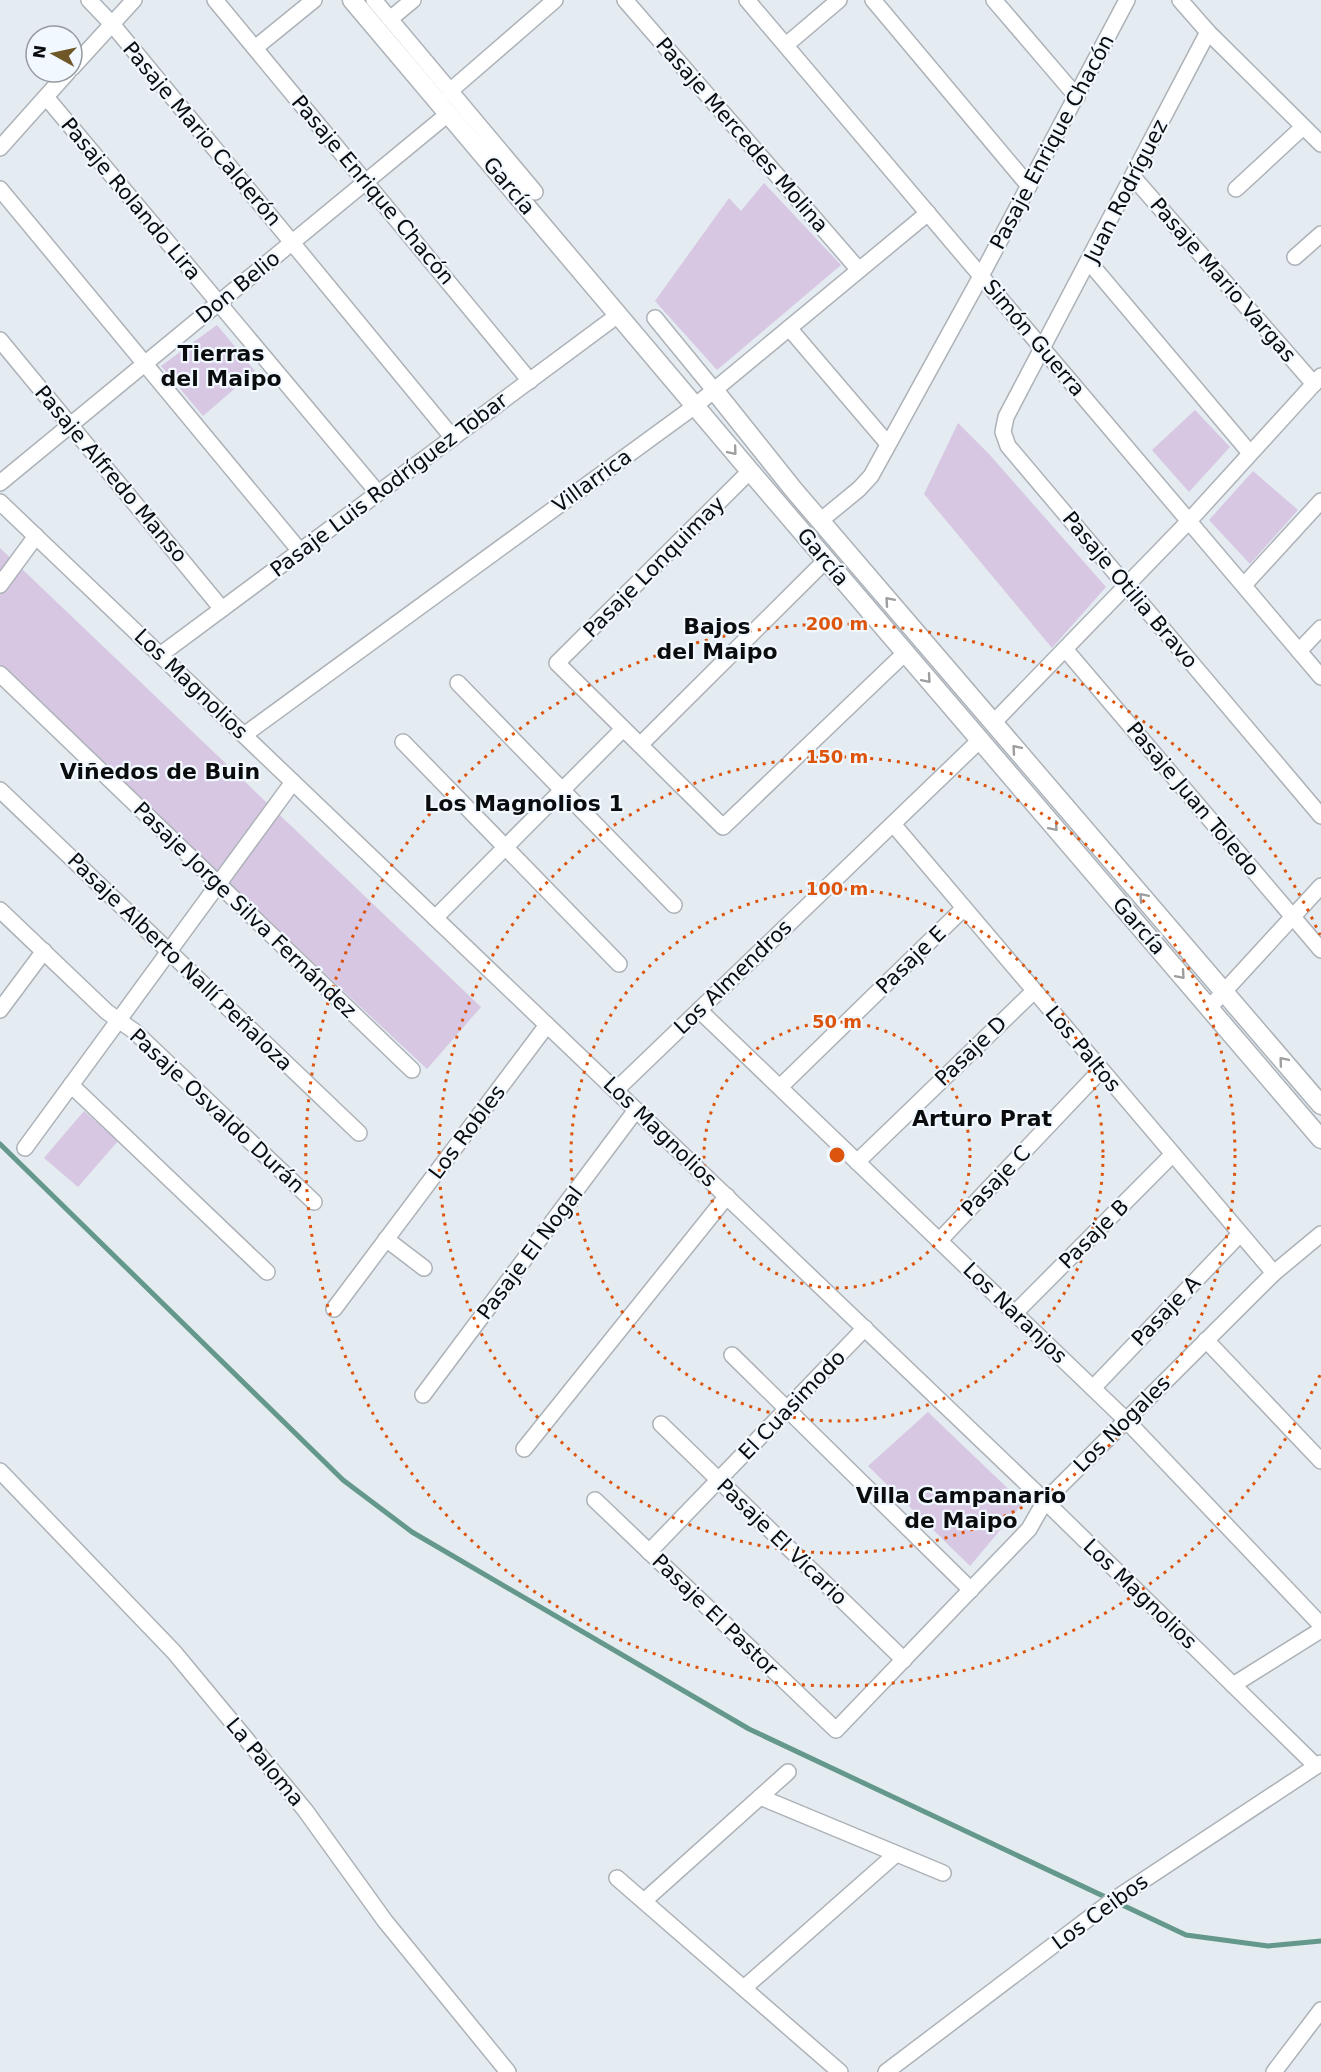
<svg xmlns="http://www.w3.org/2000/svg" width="1321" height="2072" font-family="'DejaVu Sans',sans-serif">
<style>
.green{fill:#d7c7e3}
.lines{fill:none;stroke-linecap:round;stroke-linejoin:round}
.stream{stroke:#64988d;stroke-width:5}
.minor-casing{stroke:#acb2b8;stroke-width:18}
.tertiary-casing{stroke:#acb2b8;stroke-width:21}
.minor{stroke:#fff;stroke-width:15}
.tertiary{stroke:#fff;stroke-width:18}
.oneway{stroke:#9d9e9f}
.ring{fill:none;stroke:#dd550c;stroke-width:3;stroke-dasharray:3 6}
.labels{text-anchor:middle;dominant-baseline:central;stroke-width:4.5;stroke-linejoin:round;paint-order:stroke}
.street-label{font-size:21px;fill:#0a0c0e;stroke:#f1f8ff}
.neighbourhood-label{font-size:22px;font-weight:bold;fill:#0a0c0e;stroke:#f1f8ff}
.centre{fill:#dd550c;stroke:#f1f8ff;stroke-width:3}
.ring-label{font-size:18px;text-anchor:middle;font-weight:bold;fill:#dd550c;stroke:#f1f8ff;stroke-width:4.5;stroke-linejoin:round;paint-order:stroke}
</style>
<rect width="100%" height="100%" fill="#e4ebf1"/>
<g class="green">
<path d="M764,183L841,265L717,370L655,301L729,198L741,211Z"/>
<path d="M217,325L255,371L203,416L161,366Z"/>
<path d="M1195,410L1230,447L1189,492L1152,450Z"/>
<path d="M958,423L989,454L1106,587L1052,648L924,494Z"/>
<path d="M1253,471L1298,510L1250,564L1209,520Z"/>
<path d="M0,548L481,1007L427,1069L0,670Z"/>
<path d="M84,1111L118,1141L78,1187L44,1158Z"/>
<path d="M928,1412L1023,1503L970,1566L868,1466Z"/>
</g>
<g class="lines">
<path class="stream" d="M0,1144L343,1480L412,1532L749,1729L1186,1935L1268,1946L1321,1941"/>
<defs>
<g id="minor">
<path d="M89,0L112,24L453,438"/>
<path d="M215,0L530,381"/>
<path d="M374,0L535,192"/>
<path d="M625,0L859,270"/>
<path d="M747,0L1321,677"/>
<path d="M873,0L1029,186"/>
<path d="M994,0L1077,97"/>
<path d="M1180,0L1208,32L1321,144"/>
<path d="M390,19L413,0"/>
<path d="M1208,32L1006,417L1003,432L1008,446L1321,816"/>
<path d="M786,45L839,0"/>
<path d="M255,48L314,0"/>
<path d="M72,68L134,0"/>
<path d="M450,91L555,0"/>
<path d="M46,97L378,493"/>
<path d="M0,148L68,72"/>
<path d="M1133,177L1314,384"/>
<path d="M0,189L300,551"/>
<path d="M1236,189L1303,127"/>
<path d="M1295,257L1321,234"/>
<path d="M1089,262L1250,453"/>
<path d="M655,318L714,390"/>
<path d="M789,328L888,444"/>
<path d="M0,340L222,609"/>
<path d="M750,471L557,663L723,827L905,653"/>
<path d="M0,483L448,114"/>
<path d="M0,502L1045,1501L1316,1766"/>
<path d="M820,521L859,489L871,476L981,276L1127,0"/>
<path d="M0,585L36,536"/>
<path d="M1244,585L1321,501"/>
<path d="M1065,649L1321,950"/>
<path d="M1299,651L1321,628"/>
<path d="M160,655L618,315"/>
<path d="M0,674L412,1070"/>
<path d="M458,683L674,905"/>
<path d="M994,722L1189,521L1321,376"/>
<path d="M244,735L695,406L928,213"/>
<path d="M403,742L619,964"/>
<path d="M640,745L826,560"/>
<path d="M0,790L359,1133"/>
<path d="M893,824L1274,1273"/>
<path d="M0,910L107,1012L134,1031L314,1202"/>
<path d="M435,918L623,729"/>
<path d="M1209,1008L1321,886"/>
<path d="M0,1010L44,951"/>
<path d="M699,1010L1126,1420L1321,1625"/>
<path d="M71,1085L267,1272"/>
<path d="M780,1087L964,908"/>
<path d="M616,1090L980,740"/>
<path d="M25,1148L293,782"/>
<path d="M857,1162L1034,991"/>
<path d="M386,1239L424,1268"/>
<path d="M939,1241L1101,1070"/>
<path d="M334,1309L547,1025"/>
<path d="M1015,1313L1173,1154"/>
<path d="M1206,1340L1321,1461"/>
<path d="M732,1355L971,1590"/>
<path d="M1093,1388L1240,1234"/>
<path d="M423,1395L636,1110"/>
<path d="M661,1424L904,1660"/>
<path d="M524,1449L727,1196"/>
<path d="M0,1471L174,1652L305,1810L385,1921L508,2072"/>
<path d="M595,1500L836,1730L1029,1529L1045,1501L1274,1273L1321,1234"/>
<path d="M649,1552L865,1328"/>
<path d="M1233,1685L1321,1630"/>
<path d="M760,1797L943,1873"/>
<path d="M617,1878L840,2072"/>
<path d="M644,1901L788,1772"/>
<path d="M744,1988L896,1854"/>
<path d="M886,2072L1109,1903L1321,1763"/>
<path d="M1274,2072L1321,2010"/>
</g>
<g id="tertiary">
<path d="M352,0L750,471L1321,1139"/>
<path d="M714,390L793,489L1321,1105"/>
</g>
</defs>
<use href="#minor" class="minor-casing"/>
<use href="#tertiary" class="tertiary-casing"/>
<use href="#minor" class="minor"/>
<use href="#tertiary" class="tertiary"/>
</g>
<defs><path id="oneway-chevron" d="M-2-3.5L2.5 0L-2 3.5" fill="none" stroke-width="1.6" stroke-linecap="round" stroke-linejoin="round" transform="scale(1.5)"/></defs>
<g class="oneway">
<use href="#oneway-chevron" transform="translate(733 451) rotate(50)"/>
<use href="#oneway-chevron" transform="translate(889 601) rotate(-131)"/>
<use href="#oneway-chevron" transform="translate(927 679) rotate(49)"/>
<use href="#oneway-chevron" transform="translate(1016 749) rotate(-131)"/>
<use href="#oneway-chevron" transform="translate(1054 827) rotate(49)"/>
<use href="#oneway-chevron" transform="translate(1143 897) rotate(-131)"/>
<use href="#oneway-chevron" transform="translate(1181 975) rotate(49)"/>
<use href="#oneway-chevron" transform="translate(1283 1061) rotate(-130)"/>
</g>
<g class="ring">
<circle cx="837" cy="1155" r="133"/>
<circle cx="837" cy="1155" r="266"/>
<circle cx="837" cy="1155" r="398"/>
<path d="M1320 1375A531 531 0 1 1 1320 935"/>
</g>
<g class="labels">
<g class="street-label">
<text transform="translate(202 134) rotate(50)">Pasaje Mario Calderón</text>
<text transform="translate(742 135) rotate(49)">Pasaje Mercedes Molina</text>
<text transform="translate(1052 142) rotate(-62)">Pasaje Enrique Chacón</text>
<text transform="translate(509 186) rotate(50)">García</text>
<text transform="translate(373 190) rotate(50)">Pasaje Enrique Chacón</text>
<text transform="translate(1126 191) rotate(-63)">Juan Rodríguez</text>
<text transform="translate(131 199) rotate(50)">Pasaje Rolando Lira</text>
<text transform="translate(1223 280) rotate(49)">Pasaje Mario Vargas</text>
<text transform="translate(238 287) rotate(-39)">Don Belio</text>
<text transform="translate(1034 338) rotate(50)">Simón Guerra</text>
<text transform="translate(111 474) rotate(50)">Pasaje Alfredo Manso</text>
<text transform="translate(592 481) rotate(-36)">Villarrica</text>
<text transform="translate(389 485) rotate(-37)">Pasaje Luis Rodríguez Tobar</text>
<text transform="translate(823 557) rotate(50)">García</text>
<text transform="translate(654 567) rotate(-45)">Pasaje Lonquimay</text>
<text transform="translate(1130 590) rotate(50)">Pasaje Otilia Bravo</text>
<text transform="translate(191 684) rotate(44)">Los Magnolios</text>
<text transform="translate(1193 799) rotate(50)">Pasaje Juan Toledo</text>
<text transform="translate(245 910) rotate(44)">Pasaje Jorge Silva Fernández</text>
<text transform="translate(1139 926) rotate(49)">García</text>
<text transform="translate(911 960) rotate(-44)">Pasaje E</text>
<text transform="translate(180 962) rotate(44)">Pasaje Alberto Nallí Peñaloza</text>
<text transform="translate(733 977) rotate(-44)">Los Almendros</text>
<text transform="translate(1083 1049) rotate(50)">Los Paltos</text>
<text transform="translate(971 1051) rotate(-44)">Pasaje D</text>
<text transform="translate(217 1111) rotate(43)">Pasaje Osvaldo Durán</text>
<text transform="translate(467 1132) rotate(-53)">Los Robles</text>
<text transform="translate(660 1132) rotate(44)">Los Magnolios</text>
<text transform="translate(996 1181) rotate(-46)">Pasaje C</text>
<text transform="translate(1094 1234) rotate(-45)">Pasaje B</text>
<text transform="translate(530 1253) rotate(-53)">Pasaje El Nogal</text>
<text transform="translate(1166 1311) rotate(-46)">Pasaje A</text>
<text transform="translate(1015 1313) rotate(44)">Los Naranjos</text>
<text transform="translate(792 1405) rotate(-46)">El Cuasimodo</text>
<text transform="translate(1122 1424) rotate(-45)">Los Nogales</text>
<text transform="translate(782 1542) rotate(44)">Pasaje El Vicario</text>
<text transform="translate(1140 1594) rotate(44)">Los Magnolios</text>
<text transform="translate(715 1615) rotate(44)">Pasaje El Pastor</text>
<text transform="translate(265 1762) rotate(50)">La Paloma</text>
<text transform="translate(1100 1912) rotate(-36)">Los Ceibos</text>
</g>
<g class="neighbourhood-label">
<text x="221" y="353">Tierras<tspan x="221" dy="25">del Maipo</tspan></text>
<text x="717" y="626">Bajos<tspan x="717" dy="25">del Maipo</tspan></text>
<text x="160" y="771">Viñedos de Buin</text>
<text x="524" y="803">Los Magnolios 1</text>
<text x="982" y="1118">Arturo Prat</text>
<text x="961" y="1495">Villa Campanario<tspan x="961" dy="25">de Maipo</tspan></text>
</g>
</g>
<circle cx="837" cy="1155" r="9" class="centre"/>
<g class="ring-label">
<text x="837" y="630">200 m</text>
<text x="837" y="763">150 m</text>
<text x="837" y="895">100 m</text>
<text x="837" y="1028">50 m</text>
</g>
<g transform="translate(54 54) rotate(278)"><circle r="28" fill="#f1f8ff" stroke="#959a9f" stroke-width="1.5"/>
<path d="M0-4.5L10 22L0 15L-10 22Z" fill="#705728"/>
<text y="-9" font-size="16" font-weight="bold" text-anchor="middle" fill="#0a0c0e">N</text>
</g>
</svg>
